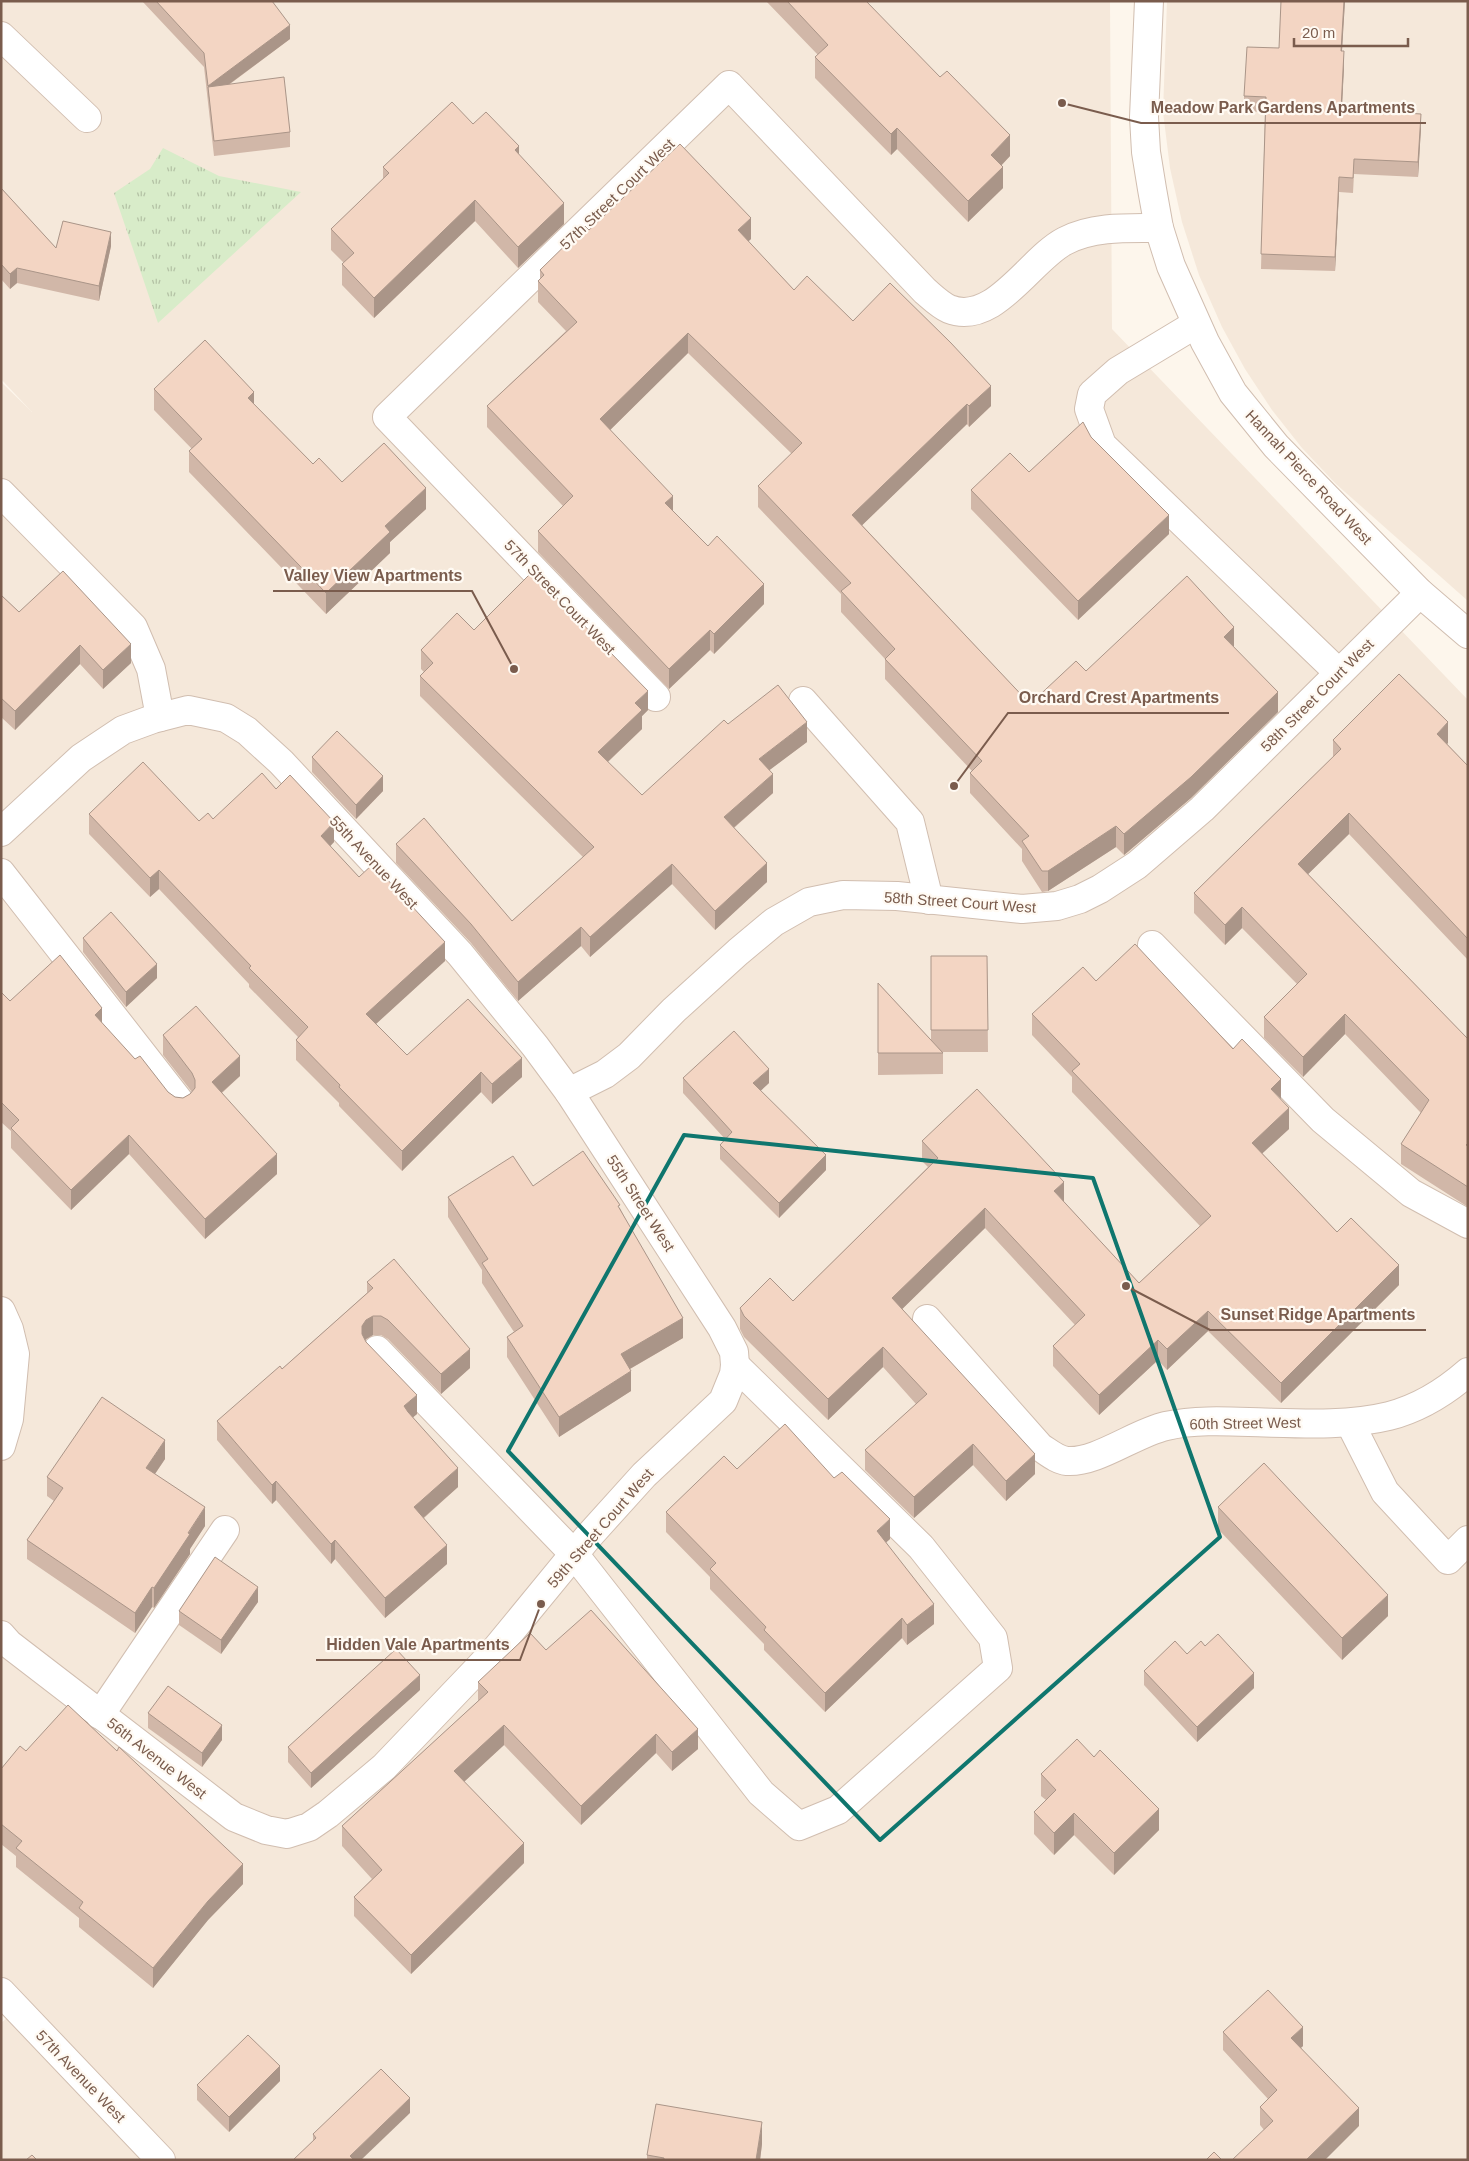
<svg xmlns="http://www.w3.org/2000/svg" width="1469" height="2161" font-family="Helvetica,sans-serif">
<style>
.residential{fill:#f5e8da}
.park{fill:url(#park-tufts)}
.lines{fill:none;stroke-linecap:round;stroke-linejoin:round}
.minor-casing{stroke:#d1beb0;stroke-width:30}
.minor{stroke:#fff;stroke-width:28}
.wall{fill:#d1b7a8}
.shaded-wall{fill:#aa9588}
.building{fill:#f3d5c3;stroke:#aa9588}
.marked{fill:none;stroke:#0f766e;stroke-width:4;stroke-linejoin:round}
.labels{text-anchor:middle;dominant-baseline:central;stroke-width:4.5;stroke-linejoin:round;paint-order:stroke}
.street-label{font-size:15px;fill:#7a5c4d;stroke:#fffaf3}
.leader{fill:none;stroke:#7a5c4d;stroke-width:2}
.callout-dot{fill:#7a5c4d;stroke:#fffaf3;stroke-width:2}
.callout-label{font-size:16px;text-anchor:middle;font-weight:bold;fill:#7a5c4d;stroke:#fffaf3;stroke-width:4.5;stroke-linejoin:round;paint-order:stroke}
</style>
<defs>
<pattern id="park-tufts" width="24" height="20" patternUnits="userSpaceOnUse" patternTransform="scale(1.25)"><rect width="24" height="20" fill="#d8ecc9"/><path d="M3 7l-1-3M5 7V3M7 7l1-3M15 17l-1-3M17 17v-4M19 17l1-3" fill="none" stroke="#b4c2a5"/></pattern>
</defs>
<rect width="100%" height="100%" fill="#fdf6ec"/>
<g class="residential">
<path d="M1,1H1110L1112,329L1468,700V2160H1V2023L18,2009L1,1992V382L32,412L1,379Z"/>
<path d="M1167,1H1468V601L1336,484L1302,448L1272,410L1245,369L1222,327L1199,275L1182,222L1170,168L1163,112Z"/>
</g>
<path class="park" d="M163,148L219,176L301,192L158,323L114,193L150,169Z"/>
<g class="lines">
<defs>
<g id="minor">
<path d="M1149,1L1144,117L1146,152L1152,189L1159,228L1171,266L1205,342L1233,393L1276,446L1420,593L1468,634"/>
<path d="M1,36L87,118"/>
<path d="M1196,324L1118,371L1092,394L1089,409L1102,445L1339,673"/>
<path d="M1,493L133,627L151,669L160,717"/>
<path d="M656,697L387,417L729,85L925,291C932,297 940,305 949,309C994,327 1030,259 1065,241C1093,226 1129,228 1159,228"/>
<path d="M803,701L910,822L929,900"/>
<path d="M1,832L81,758L123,730L153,719L188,710L226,718L247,731L281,762L460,954L535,1046L569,1092L722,1328L734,1352L735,1365L734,1374L723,1401L644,1475L588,1537L492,1654L384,1767L328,1814L309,1827L287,1834L266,1830L234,1817L9,1644L1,1635"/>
<path d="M1,873L180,1102"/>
<path d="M1152,945L1323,1120L1411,1193L1468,1224"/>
<path d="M569,1092L605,1074L629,1056L674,1010L738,952L774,922L809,902L843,895L897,896L1022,909L1057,906L1080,899L1100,889L1137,865L1202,809L1420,593"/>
<path d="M1,1311L9,1329L15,1354L9,1419L1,1446"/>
<path d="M927,1319L1040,1447C1048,1452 1057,1460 1067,1461C1097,1463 1135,1433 1166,1426C1194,1420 1222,1421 1249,1422C1295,1423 1344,1427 1389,1416C1420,1408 1444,1393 1468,1372"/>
<path d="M377,1350L574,1554L761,1793L799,1826L838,1810L998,1668L993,1638L921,1547L735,1365"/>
<path d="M1350,1423L1385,1492L1448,1560L1468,1540"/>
<path d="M100,1715L225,1530"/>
<path d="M1,1992L161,2160"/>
</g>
</defs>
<use href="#minor" class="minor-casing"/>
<use href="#minor" class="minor"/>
</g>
<g class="wall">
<path d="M142,1H272L290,39L230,84L290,132V147L214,156L204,67Z"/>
<path d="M766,1H866L1010,156L1001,166L1003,188L968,222L897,149L891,155L815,78V57L818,55Z"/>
<path d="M1345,1L1342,51L1344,66L1342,109L1421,128L1418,177L1354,174L1353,193L1339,192L1335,271L1261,269L1265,112L1244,111V96L1279,48Z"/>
<path d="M473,124L519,155L564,224L518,268L475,221L374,318L342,285V264L344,263L331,250V229L383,179V167Z"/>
<path d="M1,188L56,248L111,246L99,301L17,283L10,289L1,279Z"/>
<path d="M589,230L751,239L748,241L794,290L853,321L991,406L969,427L967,424L862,525L1030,704L1086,671L1234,647L1278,712L1191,798L1128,852L1124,855L1116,847L1048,891L1042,892L1022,861V849L970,793V773L972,771L885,679V659L841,612V594L758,507V486L792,454L688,353L610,430L673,511L764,604L714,654L710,650L669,689L538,552V531L563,506L487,427V406L566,331L538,302V281L540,279V270Z"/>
<path d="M154,389L254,404L313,464L342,482L426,509L390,542V553L326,614L189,472V451L192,449L154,410Z"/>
<path d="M1091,437L1169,534L1078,620L971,509V490L1029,472Z"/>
<path d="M1,595L19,612L131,663L103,689L80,664L15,730L1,717Z"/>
<path d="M474,630L648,710L642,716V729L608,762L642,795L728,724L807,742L769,770L773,793L734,828L767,882L715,930L672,884L590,957L581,946L518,1001L471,943L396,863V844L512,921L583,857L420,696V676L424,672L421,669V650Z"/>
<path d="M1333,740L1448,743L1447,744L1468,766V960L1349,834L1308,874L1468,1039V1207L1401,1164V1144L1421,1113L1345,1034L1303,1077L1264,1038V1017L1297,984L1242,928L1225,945L1194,913V893L1333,757Z"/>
<path d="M312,757L383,791L356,819L312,772Z"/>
<path d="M276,789L334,842L330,846L359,877L445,961L376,1024L407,1055L522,1077L492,1104L481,1092L402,1171L339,1106V1103L296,1060V1040L298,1037L249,987V984L159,889L150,897L89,834V814L199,821L213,819Z"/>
<path d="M83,938L157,978L126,1007L83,952Z"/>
<path d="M931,956H987L988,1052H942L943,1053V1074L878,1075V983L931,1040Z"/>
<path d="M1096,981L1280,1099L1289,1129L1262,1153L1337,1232L1399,1285L1281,1403L1208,1331L1167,1370L1158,1360L1099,1415L1053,1366V1346L1075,1325L985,1228L902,1309L1035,1474L1006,1501L973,1465L914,1518L865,1470V1450L916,1404L883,1367L828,1420L744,1337L740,1329V1308L793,1301L928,1167L922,1161V1141L1064,1202L1139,1283L1200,1226L1072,1092V1077L1032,1035V1014Z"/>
<path d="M1,992L10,1001L102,1024L135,1059L168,1092L175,1097L183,1098L190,1094L192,1092L163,1055V1035L240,1076L222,1093L277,1174L205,1239L129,1154L71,1210L11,1148V1131L1,1122Z"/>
<path d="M683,1078L769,1083L760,1091L826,1170L779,1218L720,1159V1145L725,1139L683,1093Z"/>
<path d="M533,1186L620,1208L683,1338L630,1369L631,1391L559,1437L507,1357V1337L514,1332L482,1283V1270L448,1217V1197Z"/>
<path d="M367,1282L470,1368L441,1394L388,1339L381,1335H373L365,1340L417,1414L413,1417L458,1487L424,1518L447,1564L385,1618L335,1559L331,1564L276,1500L272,1504L217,1440V1421L282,1369L367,1293Z"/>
<path d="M165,1459L155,1474L205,1526L190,1549V1554L154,1608L152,1607L135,1633L27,1559V1540L54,1501L47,1496V1477Z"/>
<path d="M737,1469L890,1539L886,1542L934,1624L907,1645L902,1638L825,1712L764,1650V1644L710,1589V1577L666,1532V1512Z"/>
<path d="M1218,1507L1388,1616L1342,1660L1218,1529Z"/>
<path d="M258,1602L221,1654L179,1625V1611Z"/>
<path d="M1205,1646L1254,1688L1197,1742L1144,1685V1671L1187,1654Z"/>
<path d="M546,1650L698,1749L672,1771L656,1753L581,1825L504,1745L464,1782L524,1863L411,1974L354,1916V1897L372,1879L342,1846V1826L478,1701V1682Z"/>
<path d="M420,1690L311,1788L288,1762V1747Z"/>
<path d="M148,1713L222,1740L202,1767L148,1728Z"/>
<path d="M26,1751L243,1884L208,1920L153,1988L79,1927V1918L16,1867V1856L1,1844V1769Z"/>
<path d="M1041,1774L1159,1830L1114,1875L1074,1835L1054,1855L1034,1834V1812L1046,1800L1041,1796Z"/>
<path d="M1223,2032L1303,2046L1301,2048L1359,2126L1264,2130L1260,2125V2107L1268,2099L1223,2050Z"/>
<path d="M280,2081L229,2132L197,2100V2085Z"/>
<path d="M410,2113L313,2142V2134Z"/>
<path d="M762,2144L760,2160H647V2155Z"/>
</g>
<g class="shaded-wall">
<path d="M1344,1H1345L1341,66V51Z"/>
<path d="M290,25V39L209,99L208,87V100V86Z"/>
<path d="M1344,51V66L1341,124V109Z"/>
<path d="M1421,114V128L1418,177V162Z"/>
<path d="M897,128V149L891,155V134Z"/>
<path d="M1010,135V156L991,176V155Z"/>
<path d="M519,146V167L515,150Z"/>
<path d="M1003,167V188L968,222V201Z"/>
<path d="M1339,177V192L1335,271V257Z"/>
<path d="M475,200V221L374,318V298Z"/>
<path d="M564,203V224L518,268V247Z"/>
<path d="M751,218V239L738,251V230Z"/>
<path d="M111,232V246L99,301V286Z"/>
<path d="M17,268V283L10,289V274Z"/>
<path d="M688,333V353L600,440V419Z"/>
<path d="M991,386V406L969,427V406Z"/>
<path d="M254,392V413L248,398Z"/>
<path d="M967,404V424L852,535V515Z"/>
<path d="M426,488V509L390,542V553L326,614V593L385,526Z"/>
<path d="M673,496V517L665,503Z"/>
<path d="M1169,515V534L1078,620V601Z"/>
<path d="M764,584V604L714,654V634Z"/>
<path d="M1234,627V647L1224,637Z"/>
<path d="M710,630V650L669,689V669Z"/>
<path d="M131,644V663L103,689V670Z"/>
<path d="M80,645V664L15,730V711Z"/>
<path d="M648,691V710L642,716V729L598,771V752L635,703Z"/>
<path d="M1278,692V712L1191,798L1124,855V834Z"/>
<path d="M807,722V742L759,778V759Z"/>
<path d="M1448,722V743L1437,754V734Z"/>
<path d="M773,774V793L724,836V817Z"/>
<path d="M383,776V791L356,819V805Z"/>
<path d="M1349,813V834L1298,884V864Z"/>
<path d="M334,822V842L321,856V836Z"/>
<path d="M1116,826V847L1048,891V871Z"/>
<path d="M767,863V882L715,930V911Z"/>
<path d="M672,864V884L590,957V937Z"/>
<path d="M159,870V889L150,897V878Z"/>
<path d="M1242,907V928L1225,945V925Z"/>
<path d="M581,927V946L518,1001V982Z"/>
<path d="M445,942V961L366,1033V1014Z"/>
<path d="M157,964V978L126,1007V992Z"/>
<path d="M102,1008V1028L95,1015Z"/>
<path d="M1345,1014V1034L1303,1077V1057Z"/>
<path d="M240,1056V1076L212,1101V1082Z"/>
<path d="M522,1058V1077L492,1104V1084Z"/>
<path d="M769,1069V1083L753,1098V1083Z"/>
<path d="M481,1072V1092L402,1171V1151Z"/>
<path d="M1281,1079V1099L1271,1089Z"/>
<path d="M1289,1108V1129L1252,1163V1143Z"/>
<path d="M129,1135V1154L71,1210V1190Z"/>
<path d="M277,1154V1174L205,1239V1219Z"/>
<path d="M826,1155V1170L779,1218V1203Z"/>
<path d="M1064,1182V1202L1054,1191Z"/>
<path d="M985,1208V1228L892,1319V1298Z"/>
<path d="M1399,1265V1285L1281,1403V1383Z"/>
<path d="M1208,1311V1331L1167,1370V1349Z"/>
<path d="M373,1316V1335L366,1339L362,1345V1353V1326L366,1320Z"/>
<path d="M683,1318V1338L621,1374V1354Z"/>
<path d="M1158,1340V1360L1099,1415V1395Z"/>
<path d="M883,1347V1367L828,1420V1399Z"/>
<path d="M470,1349V1368L441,1394V1374Z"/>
<path d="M631,1371V1391L559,1437V1417Z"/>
<path d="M417,1395V1414L404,1425V1406Z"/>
<path d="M165,1440V1459L146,1487V1468Z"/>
<path d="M973,1444V1465L914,1518V1497Z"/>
<path d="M1035,1454V1474L1006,1501V1481Z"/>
<path d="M458,1468V1487L414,1526V1507Z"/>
<path d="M276,1481V1500L272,1504V1485Z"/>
<path d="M205,1507V1526L190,1549V1554L154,1608V1588Z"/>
<path d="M890,1519V1539L877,1551V1531Z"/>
<path d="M335,1540V1559L331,1564V1544Z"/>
<path d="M447,1545V1564L385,1618V1598Z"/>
<path d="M152,1587V1607L135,1633V1613Z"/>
<path d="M258,1587V1602L221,1654V1640Z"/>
<path d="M1388,1595V1616L1342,1660V1638Z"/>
<path d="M934,1604V1624L907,1645V1625Z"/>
<path d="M902,1618V1638L825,1712V1693Z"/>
<path d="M1254,1673V1688L1197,1742V1727Z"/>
<path d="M420,1675V1690L311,1788V1773Z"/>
<path d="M222,1725V1740L202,1767V1753Z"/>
<path d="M504,1725V1745L454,1791V1771Z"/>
<path d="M698,1729V1749L672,1771V1752Z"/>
<path d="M656,1734V1753L581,1825V1806Z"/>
<path d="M1159,1809V1830L1114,1875V1853Z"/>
<path d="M1074,1813V1835L1054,1855V1833Z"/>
<path d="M524,1843V1863L411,1974V1955Z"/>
<path d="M243,1864V1884L208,1920L153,1988V1968L208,1901Z"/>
<path d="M1303,2027V2046L1291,2056V2038Z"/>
<path d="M280,2066V2081L229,2132V2117Z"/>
<path d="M410,2098V2113L361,2160H350V2156Z"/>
<path d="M1359,2108V2126L1325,2160H1306Z"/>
<path d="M762,2122V2144L760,2160H756Z"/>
</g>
<g class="building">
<path d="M156,1H272L290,25L208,86L204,53Z"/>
<path d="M787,1H866L940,77L947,71L1010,135L991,155L1003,167L968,201L897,128L891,134L815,57L828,45Z"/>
<path d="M1281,1H1344L1341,51H1344L1341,109L1421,114L1418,162L1354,159L1353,178L1339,177L1335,257L1261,254L1266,97L1244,96L1247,47L1279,48Z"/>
<path d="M284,77L290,132L214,141L208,87Z"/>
<path d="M452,102L473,124L486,112L519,146L515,150L564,203L518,247L475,200L374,298L342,264L354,253L331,229L389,173L383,167Z"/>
<path d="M680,144L751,218L738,230L794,290L807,276L853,321L890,283L951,343L991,386L969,406L967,404L852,515L1030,704L1076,661L1086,671L1187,576L1234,627L1224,637L1278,692L1191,777L1124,834L1116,826L1048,871H1042L1022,841L1029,836L970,773L982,761L885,659L895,649L841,591L851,583L758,486L802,443L688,333L600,419L673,496L665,503L708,546L717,536L764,584L714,634L710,630L669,669L538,531L573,496L487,406L577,322L538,281L544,275L540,270L585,226L589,230Z"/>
<path d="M1,188L56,248L63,221L111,232L99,286L17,268L10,274L1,264Z"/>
<path d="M205,340L254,392L248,398L313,464L319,458L342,482L384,443L426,488L385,526L390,532L326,593L189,451L202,439L154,389Z"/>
<path d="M1083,422L1091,437L1169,515L1078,601L971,490L1010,453L1029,472Z"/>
<path d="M63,571L131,644L103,670L80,645L15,711L1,698V595L19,612Z"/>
<path d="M532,572L648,691L635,703L642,710L598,752L642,795L724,720L728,724L778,685L807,722L759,759L773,774L724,817L767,863L715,911L672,864L590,937L581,927L518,982L471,924L396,844L424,818L512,921L594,847L420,676L433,663L421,650L457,613L474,630Z"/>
<path d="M1399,674L1448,722L1437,734L1468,766V939L1349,813L1298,864L1468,1039V1143L1466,1145L1468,1146V1187L1401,1144L1429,1100L1345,1014L1303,1057L1264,1017L1307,974L1242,907L1225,925L1194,893L1341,749L1333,740Z"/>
<path d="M337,731L383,776L356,805L312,757Z"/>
<path d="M143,762L199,821L208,813L213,819L262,773L276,789L290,775L334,822L321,836L359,877L373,864L445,942L366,1014L407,1055L468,999L522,1058L492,1084L481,1072L402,1151L339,1087L340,1085L296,1040L308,1027L249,968L251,966L159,870L150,878L89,814Z"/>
<path d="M111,912L157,964L126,992L83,938Z"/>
<path d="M1135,944L1233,1049L1242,1039L1281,1079L1271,1089L1289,1108L1252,1143L1337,1232L1351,1218L1399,1265L1281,1383L1208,1311L1167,1349L1158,1340L1099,1395L1053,1346L1085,1315L985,1208L892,1298L1035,1454L1006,1481L973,1444L914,1497L865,1450L927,1394L883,1347L828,1399L744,1316L740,1308L770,1278L793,1301L938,1158L922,1141L977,1089L1064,1182L1054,1191L1139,1283L1211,1216L1072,1071L1080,1064L1032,1014L1083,967L1096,981Z"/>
<path d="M60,955L102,1008L95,1015L135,1059L140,1056L168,1092L175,1097L183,1098L190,1094L195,1088V1080L192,1073L163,1035L196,1006L240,1056L212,1082L277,1154L205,1219L129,1135L71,1190L11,1128L19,1120L1,1102V992L10,1001Z"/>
<path d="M931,956H987L988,1030H931Z"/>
<path d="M878,983L943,1053H878Z"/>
<path d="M734,1031L769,1069L753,1083L826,1155L779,1203L720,1145L732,1132L683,1078Z"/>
<path d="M583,1151L620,1205L618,1206L683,1318L621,1354L631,1371L559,1417L507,1337L523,1326L482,1263L488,1259L448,1197L513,1156L533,1186Z"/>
<path d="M394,1259L470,1349L441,1374L388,1320L381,1316H373L366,1320L362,1326V1334L366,1342L417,1395L404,1406L408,1412L458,1468L414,1507L447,1545L385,1598L335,1540L331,1544L276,1481L272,1485L217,1421L280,1366L282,1369L373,1288L367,1282Z"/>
<path d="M102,1397L165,1440L146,1468L205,1507L188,1533L190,1534L154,1588L152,1587L135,1613L27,1540L63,1488L47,1477Z"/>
<path d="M785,1424L834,1478L842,1472L890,1519L877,1531L934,1604L907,1625L902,1618L825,1693L764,1630L766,1627L710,1569L716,1563L666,1512L724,1456L737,1469Z"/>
<path d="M1264,1463L1388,1595L1342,1638L1218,1507Z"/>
<path d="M215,1557L258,1587L221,1640L179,1611Z"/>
<path d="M591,1610L698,1729L672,1752L656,1734L581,1806L504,1725L454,1771L524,1843L411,1955L354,1897L382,1870L342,1826L488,1692L478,1682L530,1633L546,1650Z"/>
<path d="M1218,1634L1254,1673L1197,1727L1144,1671L1175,1641L1187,1654L1201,1641L1205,1646Z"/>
<path d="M396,1649L420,1675L311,1773L288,1747Z"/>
<path d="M168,1686L222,1725L202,1753L148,1713Z"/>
<path d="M68,1705L117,1751L119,1747L243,1864L208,1901L153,1968L79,1908L83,1902L16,1848L22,1841L1,1824V1769L20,1746L26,1751Z"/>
<path d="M1077,1739L1094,1757L1100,1750L1159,1809L1114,1853L1074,1813L1054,1833L1034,1812L1056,1790L1041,1774Z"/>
<path d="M1268,1990L1303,2027L1291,2038L1359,2108L1306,2160H1232L1273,2121L1260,2107L1277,2090L1223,2032Z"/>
<path d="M248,2035L280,2066L229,2117L197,2085Z"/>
<path d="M381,2069L410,2098L350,2156L354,2160H293L316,2138L313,2134Z"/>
<path d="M656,2104L762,2122L756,2160H664V2158L647,2155Z"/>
<path d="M1214,2152L1222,2160H1206Z"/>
<path d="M32,2155L37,2160H26Z"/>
</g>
<path class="marked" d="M684,1135L1093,1178L1220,1537L880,1840L508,1451Z"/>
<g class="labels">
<g class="street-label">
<text transform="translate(617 194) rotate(-44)">57th Street Court West</text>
<text transform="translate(1309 477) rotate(47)">Hannah Pierce Road West</text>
<text transform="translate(560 597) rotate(46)">57th Street Court West</text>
<text transform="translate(1317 695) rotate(-45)">58th Street Court West</text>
<text transform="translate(374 862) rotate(47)">55th Avenue West</text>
<text transform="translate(960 902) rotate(4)">58th Street Court West</text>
<text transform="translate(641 1203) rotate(57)">55th Street West</text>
<text transform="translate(1245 1423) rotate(-1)">60th Street West</text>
<text transform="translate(600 1528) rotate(-49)">59th Street Court West</text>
<text transform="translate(157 1758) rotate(38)">56th Avenue West</text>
<text transform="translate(81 2076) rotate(46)">57th Avenue West</text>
</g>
</g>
<path class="leader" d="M1062 103L1141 123H1426M514 669L472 591H273M954 786L1008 713H1229M1126 1286L1210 1330H1426M541 1604L520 1660H316"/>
<g class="callout-dot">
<circle cx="1062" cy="103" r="5"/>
<circle cx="514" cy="669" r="5"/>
<circle cx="954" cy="786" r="5"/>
<circle cx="1126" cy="1286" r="5"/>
<circle cx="541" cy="1604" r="5"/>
</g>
<g class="callout-label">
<text x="1283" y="113">Meadow Park Gardens Apartments</text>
<text x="373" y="581">Valley View Apartments</text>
<text x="1119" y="703">Orchard Crest Apartments</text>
<text x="1318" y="1320">Sunset Ridge Apartments</text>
<text x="418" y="1650">Hidden Vale Apartments</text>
</g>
<rect width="1469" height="2161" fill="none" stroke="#7a5c4d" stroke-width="5"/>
<path d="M1294 38v8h114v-8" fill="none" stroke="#7a5c4d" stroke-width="2.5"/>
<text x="1302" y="38" font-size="15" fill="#7a5c4d" stroke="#fffaf3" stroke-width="4" paint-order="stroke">20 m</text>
</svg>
